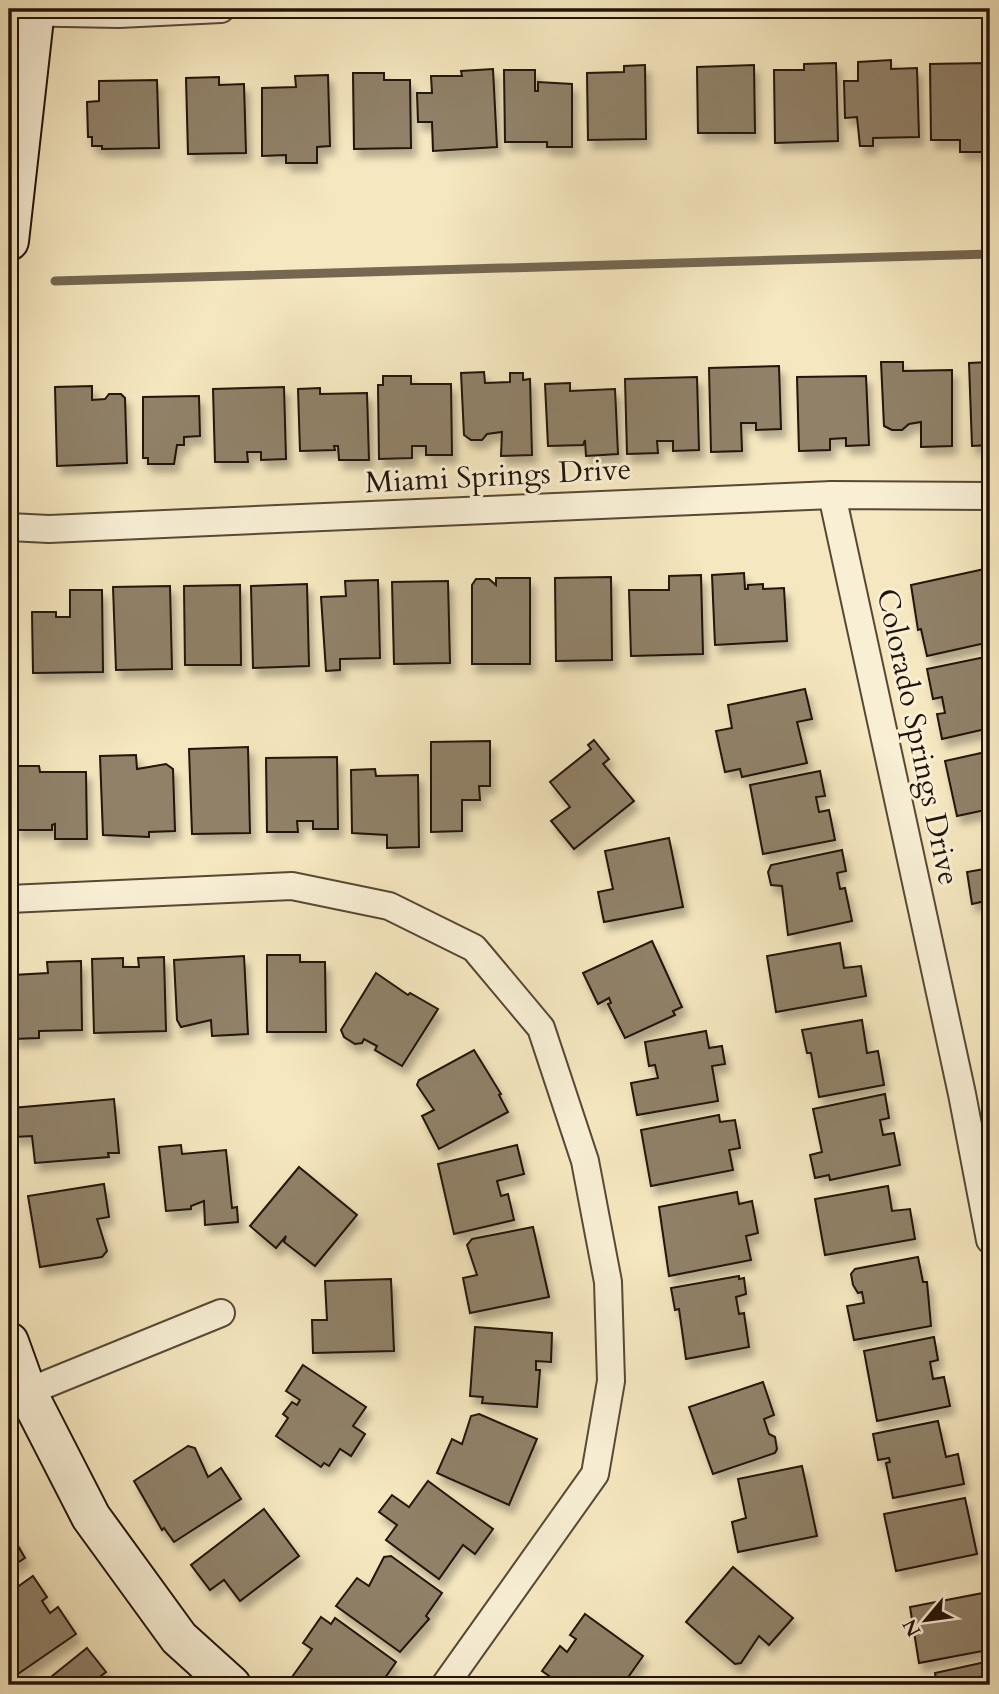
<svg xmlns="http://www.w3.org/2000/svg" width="999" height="1694" font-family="Cardo,serif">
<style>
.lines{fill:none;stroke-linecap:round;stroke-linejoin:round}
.stream{stroke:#756751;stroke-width:9}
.building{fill:#908168;stroke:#221309;stroke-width:2;filter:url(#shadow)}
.street-casing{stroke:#574836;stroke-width:30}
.secondary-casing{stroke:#221309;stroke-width:42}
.street{stroke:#f8efd5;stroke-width:26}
.secondary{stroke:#f8efd5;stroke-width:38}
.labels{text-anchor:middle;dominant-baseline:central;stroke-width:6;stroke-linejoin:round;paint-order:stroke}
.street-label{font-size:30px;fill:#221309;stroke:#f8efd5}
</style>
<defs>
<filter id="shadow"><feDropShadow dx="4.5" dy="8" stdDeviation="3.5" flood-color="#0004"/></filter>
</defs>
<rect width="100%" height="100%" fill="#f5e7bf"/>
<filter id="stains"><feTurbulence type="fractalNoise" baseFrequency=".00286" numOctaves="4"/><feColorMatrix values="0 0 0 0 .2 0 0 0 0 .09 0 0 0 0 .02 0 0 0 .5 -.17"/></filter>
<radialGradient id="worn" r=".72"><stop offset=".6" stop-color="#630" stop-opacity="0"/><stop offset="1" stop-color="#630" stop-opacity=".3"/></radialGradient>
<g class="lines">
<path class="stream" d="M55,281L990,254"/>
</g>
<g class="building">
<path d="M891,60V69L917,68L919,137L873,138V146H860L857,117L845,118L844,81H858V62Z"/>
<path d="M836,63L838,141L775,143L774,70H804V64Z"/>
<path d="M987,63L989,152H960V140H931L930,64Z"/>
<path d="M645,65L646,139L588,140L587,73L624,72V66Z"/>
<path d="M754,65L755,133H698L697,67Z"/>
<path d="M493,69L497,147L433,151L432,122H418L417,93H432L431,76H462L461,71Z"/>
<path d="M504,70H535V91H538V82L572,84V147H547V142H505Z"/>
<path d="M353,73H384V80H410L411,148L354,149Z"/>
<path d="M328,75L330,146L317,147V163H286V155L262,156V88L296,87L295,76Z"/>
<path d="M219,77V85L244,84L246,153L188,154L186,78Z"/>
<path d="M157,80L159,148L102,149V146H92V137H88L87,102L99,101V81Z"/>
<path d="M881,362H903V371L952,370V446L921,447V422L909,424L902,430H892L884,426Z"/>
<path d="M990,362V445L972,446L969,363Z"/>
<path d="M779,366L781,429L756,430V423H741L742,451L711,452L709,368Z"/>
<path d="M484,372L485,383L510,382V373H523V380L530,379L532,455L501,456L502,432L487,434L482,440H471L464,435L461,373Z"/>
<path d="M383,376H411V384H451L452,455H426V446H412V458L379,459L378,385H383Z"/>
<path d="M866,376L869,445L846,446V438L830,439V450L799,451L797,377Z"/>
<path d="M697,377L699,450L673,451V441H657L658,453L627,454L625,379Z"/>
<path d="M570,383V391L615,389L618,454L586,456L585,440L583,445L548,446L545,384Z"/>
<path d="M92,386V400L105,399L109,394H121L125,398L127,463L57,466L55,387Z"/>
<path d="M284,387L286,459L261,460V452H247L248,462H215L213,389Z"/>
<path d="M320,388V394L367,393L369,460H339L338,446H334L335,450L300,451L298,389Z"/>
<path d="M199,396L200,436L184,437V445H177L174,464H148V458H143V397Z"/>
<path d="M989,568L990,642L927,656L921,629L918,630L911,585Z"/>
<path d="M744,573L745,589H748V585L763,584V589L784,588L787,641L715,645L712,575Z"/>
<path d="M701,575L703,654L631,656L629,590H669V576Z"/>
<path d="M611,577L612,660L556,661L555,578Z"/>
<path d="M496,578H530V664H472V585L476,579H489L496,585Z"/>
<path d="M378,580L380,658L340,659V670L326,671L321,597L346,596L345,581Z"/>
<path d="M448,581L450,663L394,664L392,582Z"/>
<path d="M307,584L309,666L253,668L251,586Z"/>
<path d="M240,585L241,665H185L184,586Z"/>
<path d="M170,586L172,669L116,670L113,587Z"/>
<path d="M70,590H102L103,672L33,673L32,612H56V617H70Z"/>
<path d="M990,656V728L942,739L937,714L945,713L942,697L933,699L927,669Z"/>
<path d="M805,689L812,719L797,722L807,763L742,777L740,769L725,772L716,731L732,728L728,705Z"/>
<path d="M594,740L609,759L603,764L634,801L574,849L551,821L570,807L550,782L591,749L588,745Z"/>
<path d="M490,741V786H479L480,800H462V831L431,832V742Z"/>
<path d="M248,747L250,833L192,834L189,749Z"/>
<path d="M990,751V809L957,816L945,761Z"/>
<path d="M136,755L137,769L166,764L173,769L175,831L149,832V837L103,835L100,756Z"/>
<path d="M337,757L338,829H313V821H297L298,832H267L266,758Z"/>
<path d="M16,766H39L40,772H86L87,839H55V824L52,825V830H16Z"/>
<path d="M375,769L376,776L418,775L419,847L387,848V835L352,833L351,770Z"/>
<path d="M820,771L825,796L816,797L819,812L829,810L835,840L763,854L750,785Z"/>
<path d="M990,833V854L985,851L984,841Z"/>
<path d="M669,838L683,907L604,922L598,892L613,889L605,851Z"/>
<path d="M842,850L846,871L837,873L840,889L845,888L852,921L788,935L782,886L771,885L768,872L771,865Z"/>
<path d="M990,868V900L972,904L967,872Z"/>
<path d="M652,941L682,1007L673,1011L675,1015L625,1038L608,1004L611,1003L609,998L598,1004L583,973Z"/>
<path d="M840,943L844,968L861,966L866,996L776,1012L767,956Z"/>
<path d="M990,952V984L984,953Z"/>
<path d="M267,955H300V962H325L326,1032H267Z"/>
<path d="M244,956L248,1034L212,1036L211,1020L181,1027L177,1020L174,960Z"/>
<path d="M164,957L166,1031L94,1033L92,959L123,958V967H139L138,958Z"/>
<path d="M81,961L82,1030L39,1031V1038L14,1039L13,975L48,973L47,962Z"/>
<path d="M376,973L408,995L410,993L438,1009L402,1066L375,1050L377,1046L364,1039L362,1043L355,1044L344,1037L341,1030Z"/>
<path d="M862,1020L867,1053L878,1051L884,1085L819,1097L811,1053H807L802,1030Z"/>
<path d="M706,1031L709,1048L722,1046L725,1064L712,1066L718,1101L637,1115L631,1083L658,1078L655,1065L649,1066L645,1042Z"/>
<path d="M474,1050L501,1094L499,1095L508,1112L439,1149L422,1116L434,1110L417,1085L419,1080Z"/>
<path d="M885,1094L889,1118L880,1120L883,1135L894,1133L900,1165L830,1180L829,1175L815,1178L810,1155L822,1152L813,1109Z"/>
<path d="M114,1099L119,1153H108L109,1157L35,1163L32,1136L14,1137L12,1108Z"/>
<path d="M719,1115L720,1122L735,1120L740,1148L729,1150L733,1170L651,1186L641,1130Z"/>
<path d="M181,1145L182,1154L226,1150L232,1208L237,1207L238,1222L205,1225L204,1201L191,1206V1209L166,1211L159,1147Z"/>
<path d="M517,1145L524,1174L497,1181L501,1196L508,1194L514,1220L454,1234L438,1164Z"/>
<path d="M299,1167L357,1215L315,1266L284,1242L286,1236L276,1248L250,1226Z"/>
<path d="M104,1184L109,1217L97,1219L107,1251L102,1257L40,1267L28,1196Z"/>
<path d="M888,1186L892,1211L910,1209L915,1239L825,1255L815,1199Z"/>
<path d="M737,1192L739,1204L752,1201L758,1233L746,1236L751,1260L669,1276L659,1207Z"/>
<path d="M533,1227L549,1297L470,1313L463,1278L477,1275L467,1245L472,1239Z"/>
<path d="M918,1257L923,1282H927L931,1326L854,1340L847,1306L864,1303L862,1292L858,1293L853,1285L851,1274L855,1269Z"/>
<path d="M739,1276V1279L744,1278L746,1294L736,1297L739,1314L744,1313L749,1347L686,1359L679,1309L675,1310L671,1288Z"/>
<path d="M391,1279L394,1351L313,1353L312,1320H327L325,1281Z"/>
<path d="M475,1327L552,1333L551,1362L536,1361V1370H540L537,1407L482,1403L483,1397L470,1396Z"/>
<path d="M934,1337L938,1360L930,1362L933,1379L944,1377L950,1406L877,1421L864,1351Z"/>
<path d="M303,1365L366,1407L353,1426L365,1434L351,1456L340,1449L329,1466L324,1463L321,1467L276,1436L288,1418L283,1414L292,1402L297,1405L300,1400L286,1391Z"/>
<path d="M763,1382L774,1415L764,1419L769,1434L775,1437L777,1449L775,1453L713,1474L689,1407Z"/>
<path d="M479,1414L537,1439L509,1505L437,1473L452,1439L462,1444L471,1416Z"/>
<path d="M938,1421L946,1457L958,1454L964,1484L893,1498L886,1463L890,1462L889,1458L878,1460L873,1434Z"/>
<path d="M188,1446L195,1448L208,1477L221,1468L241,1499L174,1542L164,1528L162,1530L134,1481Z"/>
<path d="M802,1466L817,1536L738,1552L732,1522L746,1518L738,1479Z"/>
<path d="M428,1481L493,1529L475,1554L463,1545L439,1579L386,1540L397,1525L379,1512L392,1495L409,1507Z"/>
<path d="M965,1498L977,1554L896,1571L884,1514Z"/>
<path d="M264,1509L299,1556L240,1601L224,1580L210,1590L191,1565Z"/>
<path d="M10,1532L25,1558L9,1568V1533Z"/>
<path d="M391,1556L442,1593L426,1616L429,1619L400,1652L336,1606L357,1578L369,1586L384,1557Z"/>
<path d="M733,1567L793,1618L769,1645L759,1636L741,1663L735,1664L686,1622Z"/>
<path d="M33,1576L47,1597L42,1601L50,1613L58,1607L76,1634L15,1676L9,1668V1593Z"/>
<path d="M983,1593L990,1624L983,1625L988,1650L919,1663L910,1607Z"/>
<path d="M585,1614L643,1656L629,1676L641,1685H562L542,1671L560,1646L567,1652L576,1639L570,1635Z"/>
<path d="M321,1617L331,1624L335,1618L396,1662L380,1685L367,1682L365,1685H303L292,1677L312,1649L303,1643Z"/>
<path d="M87,1648L106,1672L89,1685H41Z"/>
<path d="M990,1661V1685H937L935,1673Z"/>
</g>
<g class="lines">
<defs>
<g id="street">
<path d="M9,12L119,14L221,9"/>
<path d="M832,495L962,1094L990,1240"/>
<path d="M9,527L49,529L832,495L990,496"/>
<path d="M9,899L292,886L389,906L474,948L541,1028L585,1161L608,1282L611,1381L595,1474L445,1685"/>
<path d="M27,1392L221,1313"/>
</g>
<g id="secondary">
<path d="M9,241L35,9"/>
<path d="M9,1342L27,1392L91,1517L179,1638L231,1685"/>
</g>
</defs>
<use href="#street" class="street-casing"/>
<use href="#secondary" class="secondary-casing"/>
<use href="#street" class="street"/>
<use href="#secondary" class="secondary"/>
</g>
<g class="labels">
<g class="street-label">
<text transform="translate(498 476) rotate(-3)">Miami Springs Drive</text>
<text transform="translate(918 737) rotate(78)">Colorado Springs Drive</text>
</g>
</g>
<rect width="999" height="1694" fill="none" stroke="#f5e7bf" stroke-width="35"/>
<rect x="10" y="10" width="978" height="1673" fill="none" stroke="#221309" stroke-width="3.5"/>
<rect x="18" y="18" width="964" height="1659" fill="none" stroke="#221309" stroke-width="2"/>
<g transform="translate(926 1620) rotate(241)" stroke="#f8efd5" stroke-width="5" paint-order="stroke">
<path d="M0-5L12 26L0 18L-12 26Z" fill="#221309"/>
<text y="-10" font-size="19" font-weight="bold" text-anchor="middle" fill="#221309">N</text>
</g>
<rect width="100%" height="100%" filter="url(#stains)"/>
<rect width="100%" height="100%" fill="url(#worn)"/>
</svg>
